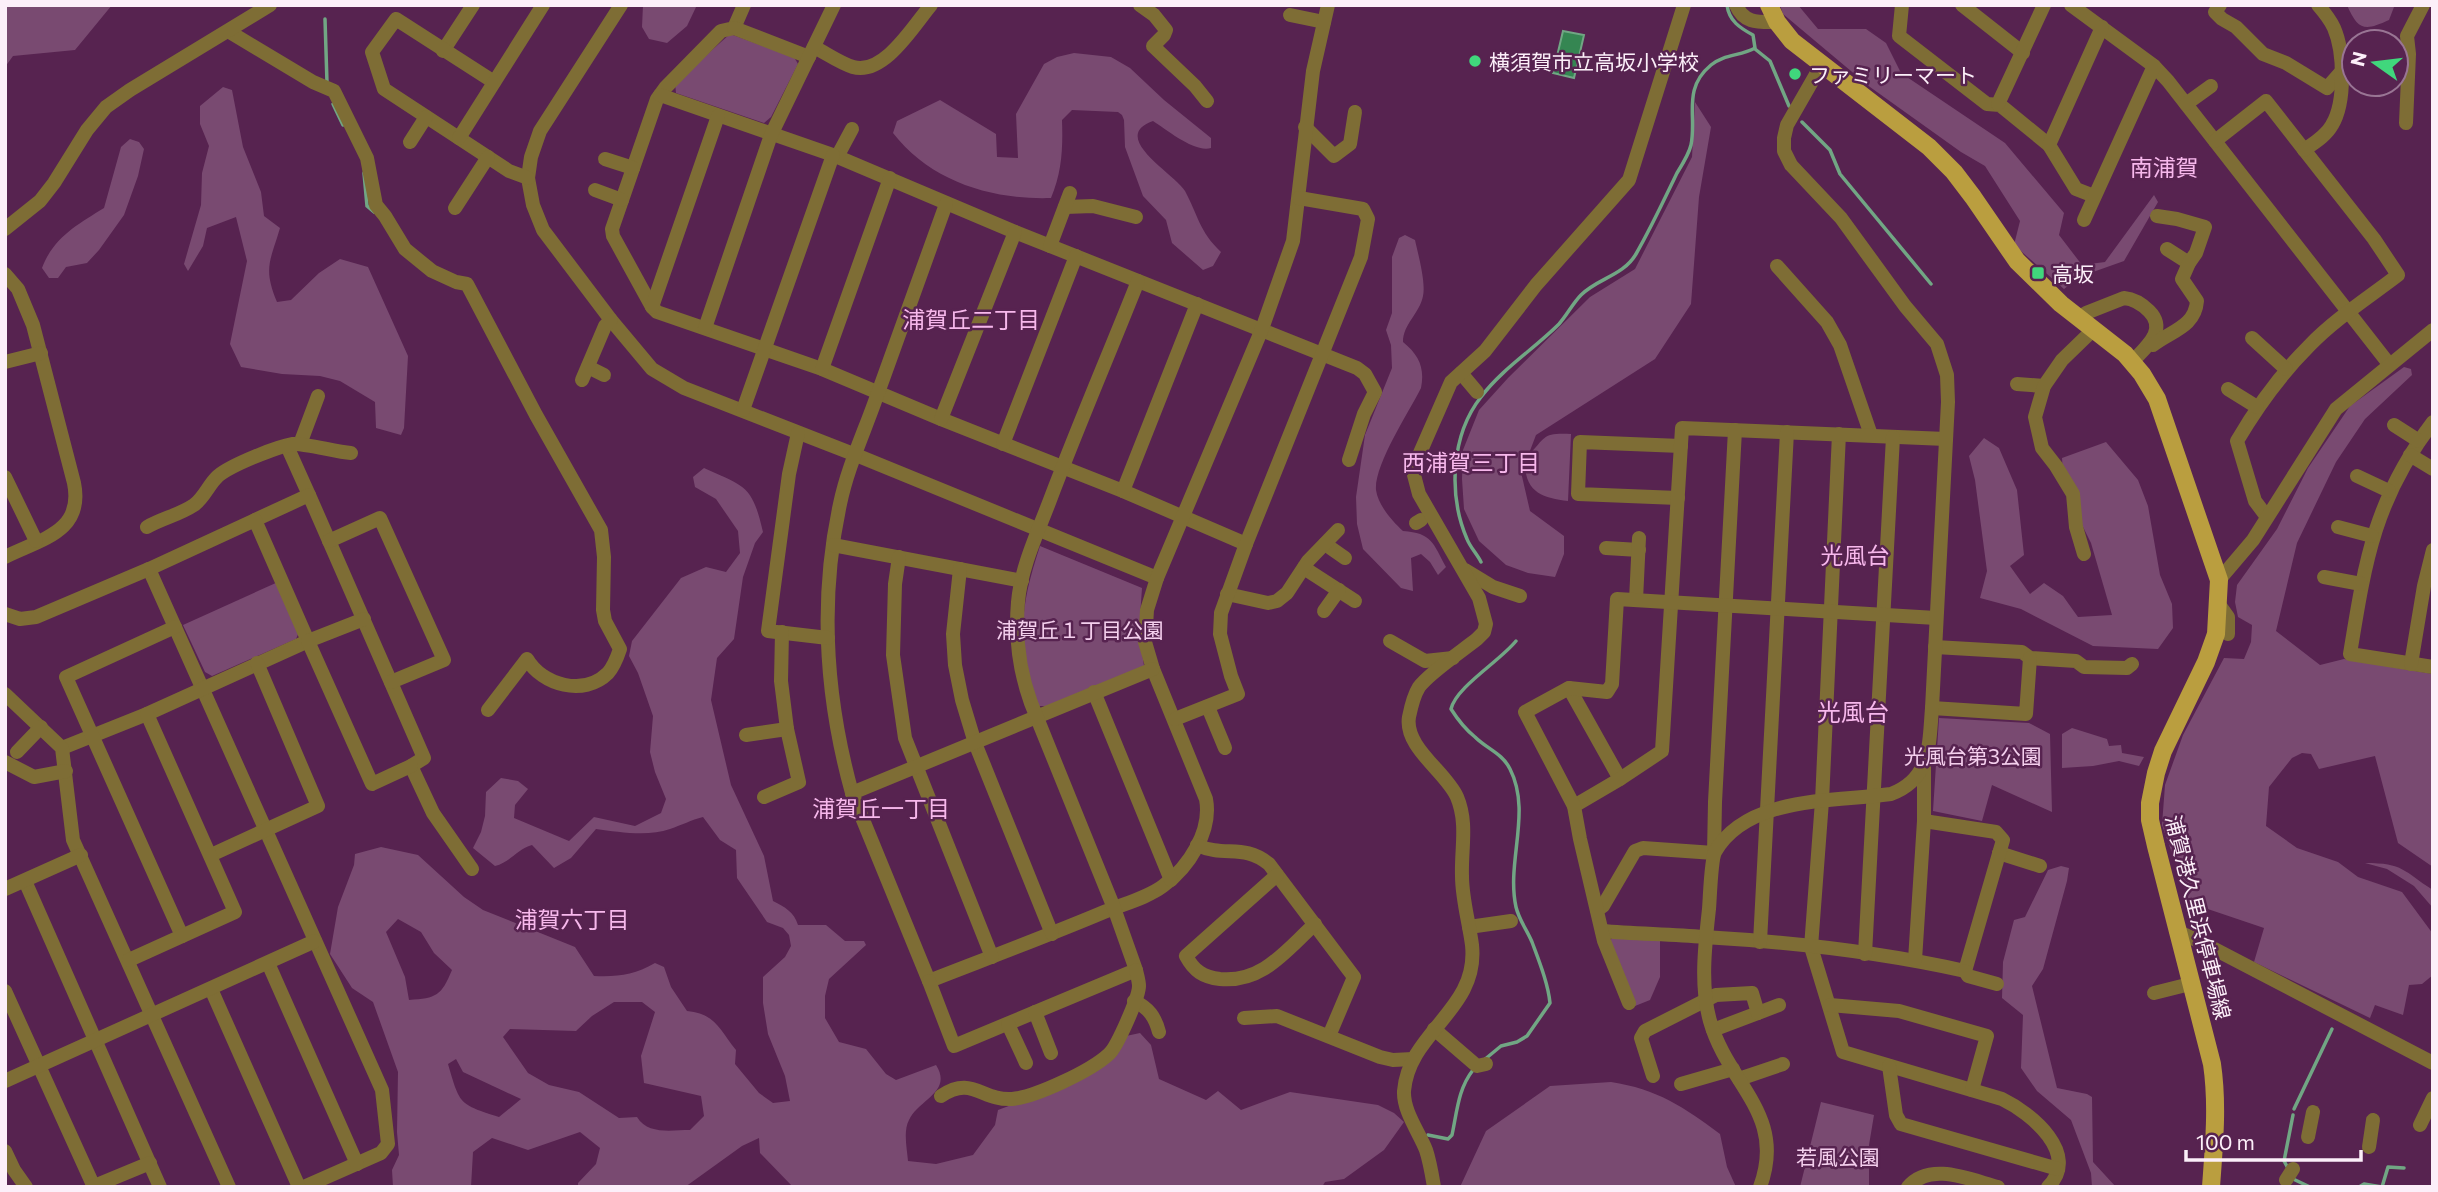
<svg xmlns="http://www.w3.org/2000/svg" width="2438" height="1192" font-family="Commissioner,'Noto Sans JP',sans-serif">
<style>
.green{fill:#794a71;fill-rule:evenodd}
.water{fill:#358652;stroke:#71a684;stroke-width:2}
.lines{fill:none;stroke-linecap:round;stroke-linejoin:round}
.stream{stroke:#71a684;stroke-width:3.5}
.minor{stroke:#7e6d35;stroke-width:14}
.major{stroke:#ba9e3f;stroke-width:18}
.poi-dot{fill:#40d77c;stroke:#572350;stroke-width:2.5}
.labels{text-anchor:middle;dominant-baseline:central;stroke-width:5;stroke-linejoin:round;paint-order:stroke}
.poi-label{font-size:21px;fill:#fceff9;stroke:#572350;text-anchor:start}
.park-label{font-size:21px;fill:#f4cfed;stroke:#572350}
.street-label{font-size:21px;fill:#fceff9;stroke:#572350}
.neighbourhood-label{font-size:23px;fill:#f7b8ec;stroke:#572350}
.quarter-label{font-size:24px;fill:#f7b8ec;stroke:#572350}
</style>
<rect width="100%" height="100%" fill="#572350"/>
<g class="green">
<path d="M5,5H112L75,50L13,56L5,67Z"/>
<path d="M643,5H697L687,26L667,43L649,39L642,27Z"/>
<path d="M1780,5H1798L1818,29H1866L1886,43L1901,73L2005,143L2064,213L2059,235L2082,265L2105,262L2154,195L2158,202L2124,261L2079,277L2064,289L2014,245L2020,221L1985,166L1961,152L1870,87L1783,14Z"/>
<path d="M2347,5H2393L2394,7L2389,20C2365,31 2358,31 2347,5Z"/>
<path d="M730,34L794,57L798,64L771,117L764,123L676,93L675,83Z"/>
<path d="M1074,53L1111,57L1130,68L1164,100L1211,138V148C1195,153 1167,130 1153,121C1108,137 1175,174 1185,191C1198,215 1199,231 1221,252L1213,266L1203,270L1172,243L1166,220L1143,196L1125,147L1124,120L1122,115L1118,112L1072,110L1062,120C1063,148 1062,172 1051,198C991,200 930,181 893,133L897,121L940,100L996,134L997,157L1018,158L1016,114L1044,64L1057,57Z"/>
<path d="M223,87L232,90L243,147L261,192L264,216L280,228C270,262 263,268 277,302L291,300L319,273L340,259L368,267L408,356L404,428L401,435L376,428L375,402L340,381L320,376L282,374L241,367L230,344L247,261L236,217L207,228L203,246L188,271L184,264L201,205L202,173L209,146L200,124V106Z"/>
<path d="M1695,102L1711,127L1699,197L1691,304L1655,359L1536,435L1528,456C1547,436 1542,433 1571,434L1568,501C1544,498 1526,493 1525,465L1521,472L1530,511L1564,536V554L1555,577L1528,573L1506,565L1479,541L1464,509L1462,479L1463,450L1479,410L1508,378L1590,297L1635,269L1692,157Z"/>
<path d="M130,139L139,142L144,149L138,176L124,215L99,250L87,263L66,267L58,278H49L42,268C53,238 78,224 104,208L121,147Z"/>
<path d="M1405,235L1415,240C1418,254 1426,282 1423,296C1420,313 1403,324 1403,342C1419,355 1425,368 1421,388C1409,412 1374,465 1376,490C1378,505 1392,521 1403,531C1432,533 1433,543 1446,567L1438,575L1430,562L1421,554L1411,558L1413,591L1401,588L1363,549L1357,524L1356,497L1365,435L1392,368L1391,345L1386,330L1392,313V257L1399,238Z"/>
<path d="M2404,367L2411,369L2412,375L2365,419L2336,462L2297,543L2276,631L2320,665L2344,659L2433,674V867L2398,843L2375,756L2319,769L2311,754L2302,753L2292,758L2269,787L2266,826L2297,848L2338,862L2358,877L2402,892L2433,934V975L2422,984L2409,985L2403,1015L2375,1005L2370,1018L2254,962L2264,928L2190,903L2162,825L2165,785L2183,735L2224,658L2244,659L2251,642L2252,625L2238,617L2235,602L2237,585L2277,529L2308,468L2350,406Z"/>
<path d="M1984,438L1999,448L2017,490L2024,555L2010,566L2030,594L2044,583L2063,596L2078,617L2112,615L2091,543L2064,489L2062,458L2106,442L2138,480L2148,506L2160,575L2172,604L2173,628L2158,649L2093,646L2021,609L1980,598L1987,571L1975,480L1969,456Z"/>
<path d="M704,468C746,487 752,485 763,532L755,543L743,577L734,639L717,658L711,700L731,785L764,856L773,901C785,907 794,912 798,925H826L845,941H864L866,945L829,979L825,996V1018L839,1042L866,1049L886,1074L896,1080L936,1065C953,1092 919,1099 909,1120C903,1131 907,1149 908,1161L936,1164L973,1155L995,1125L998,1110L1063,1086L1126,1036L1140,1033L1151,1045L1159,1079L1206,1100L1218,1091L1241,1110L1290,1092L1378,1105L1394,1113L1404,1122L1384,1150L1344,1179L1325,1182L1322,1187H793L760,1153L759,1138L742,1146L685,1187H578V1183L596,1164L600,1148L580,1132L528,1150L492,1138L473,1152L471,1187H393L392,1170L399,1155L397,1132L398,1072L373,1002L352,988L330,954L338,907L354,865L355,854L381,847L418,855L464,897L483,910L575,947L594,976C618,977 634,975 655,963L664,967L671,987L687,1011C716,1014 719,1029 736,1050L735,1064L759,1093L773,1103L790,1101L785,1076L768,1034L763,1003V977L785,957L791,946L789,935L783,928L767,922L737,878L736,850L720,840L703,817C691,820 682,825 670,829C648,837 619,832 596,829L571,858L554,868L532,845C517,849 511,862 495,866L473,848L481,832L485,816L486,792L501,778L518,781L528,789L515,805L514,818L569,841L594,817L635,826L661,813L666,799L655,772L650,752L653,716L638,673L629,656L632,641L681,578L706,567L726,572L740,553L738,531L716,499L695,487L693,477ZM398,919L421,932L434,953L452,970C441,996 437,998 409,1000L405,977L386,932ZM614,1002H642L655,1012L641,1056L644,1083L701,1096L704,1116L690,1130C671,1130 648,1135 637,1117L619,1118L579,1092L549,1085L528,1073L503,1037L510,1029L576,1031L592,1016ZM456,1059L463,1072L521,1099L499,1117C459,1104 460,1105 448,1064Z"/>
<path d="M1040,546L1142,588L1139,631L1144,666L1048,706H1037C1017,641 1019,610 1040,546Z"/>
<path d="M278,582L299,632L296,639L212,676L205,672L183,625Z"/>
<path d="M1939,718L2029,723L2050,734L2052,812L1992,785L1982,821L1933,811Z"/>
<path d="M2072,728L2107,739L2109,746L2121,745L2122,753L2144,757L2139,766L2119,761L2093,766L2062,768V734Z"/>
<path d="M2365,863C2404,863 2403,871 2433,890V908L2414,886L2387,869Z"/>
<path d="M2061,866L2069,868L2067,881L2043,969L2032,986L2057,1088L2087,1094L2092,1097L2093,1162L2116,1187H2092L2091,1173L2071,1120L2037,1091L2021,1068L2023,1015L2002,998L2003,962L2014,920L2025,917L2048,870Z"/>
<path d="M1613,937L1660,941V977L1650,1000L1635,1006L1608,943Z"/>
<path d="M1611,1082C1657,1089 1684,1107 1720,1134L1727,1167L1736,1187H1460L1486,1131L1550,1086Z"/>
<path d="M1821,1102L1874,1115L1869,1145V1187H1800Z"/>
</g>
<path class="water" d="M1563,31L1584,35L1574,78L1553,73Z"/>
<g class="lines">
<g class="stream">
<path d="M325,19L327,83"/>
<path d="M1755,49L1770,61L1789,106"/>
<path d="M333,104L343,125"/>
<path d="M1802,122L1830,150L1840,174L1931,284"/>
<path d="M364,173L367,206L374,212"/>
<path d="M1481,562C1477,554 1470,547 1467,539C1448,495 1451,435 1481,397C1502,369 1534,349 1559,324C1567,315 1573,303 1581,295C1598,278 1623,276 1636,254C1651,228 1664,200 1677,173C1682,165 1689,154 1691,145C1697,116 1682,89 1711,65C1724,54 1741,56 1755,48L1753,35C1740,28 1729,21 1727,5"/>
<path d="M1484,1060L1501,1046L1517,1042L1527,1036L1550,1003C1548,983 1539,961 1532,942C1527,930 1519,920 1516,907C1506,862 1532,812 1510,769C1502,753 1487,749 1475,737C1465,729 1458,720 1451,709C1456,687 1500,661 1516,641"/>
<path d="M2294,1109L2332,1029"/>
<path d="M1428,1135L1448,1139L1452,1135C1457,1112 1458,1089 1473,1070"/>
<path d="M2289,1170L2284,1161L2293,1115"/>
<path d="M2291,1178L2310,1187"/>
<path d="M2359,1187L2364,1184L2382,1187L2388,1167L2404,1168"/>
</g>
<g class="minor">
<path d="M621,5L540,131L531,157L528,178L533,205L543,230L611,320L652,369L684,388L856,455L1157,578"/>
<path d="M744,5L734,28L721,31L665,88L657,99L612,229L613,236L652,307L657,312L822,369L941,419L1123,491L1246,544"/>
<path d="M1140,5L1154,15L1166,30L1164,35L1153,46L1195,86L1207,101"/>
<path d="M1736,5C1744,24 1759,22 1777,22"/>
<path d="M1902,5L1899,36L1987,104L2000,105L2049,145L2076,189L2094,196"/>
<path d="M1962,5L2023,53"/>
<path d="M2071,5L2154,66L2168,81L2389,364"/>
<path d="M2220,5L2215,12L2222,19L2236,27L2263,54L2286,63L2327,88L2342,71"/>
<path d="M1290,15L1324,22"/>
<path d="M734,28L809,57"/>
<path d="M228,31L313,82L334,91L367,158L376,205L385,216L405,249L432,271L456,282L467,284L536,415L601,530L604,557L603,610L605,621L620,649C617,658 614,666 608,673C584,697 542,685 527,659L488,710"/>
<path d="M814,47C826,53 840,63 853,67C884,76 914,25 931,5"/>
<path d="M443,51L473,5"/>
<path d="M494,82L396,19L372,52L384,89L509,171L528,178"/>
<path d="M660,95L833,155L1015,232L1357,368L1365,374L1375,392L1364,414L1349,460"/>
<path d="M1998,104L2044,5"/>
<path d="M2186,104L2211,86"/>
<path d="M2406,123L2409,54L2407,36L2423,5"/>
<path d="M1305,127L1334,156L1350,144L1355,112"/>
<path d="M459,138L543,5"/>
<path d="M2215,141L2266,101L2374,239L2398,275C2368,298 2335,319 2309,346C2280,375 2257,407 2237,441L2255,501L2267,517"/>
<path d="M410,142L426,117"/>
<path d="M2049,145L2102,27"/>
<path d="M2304,150C2314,143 2326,136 2332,125C2346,102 2344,51 2334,28C2330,19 2324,12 2318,5"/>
<path d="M837,157L852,129"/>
<path d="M605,159L633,168"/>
<path d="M595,190L622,200"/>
<path d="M946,204C922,270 898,337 874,404C862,437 847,470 840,504C819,601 826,699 852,793L929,981C988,958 1047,936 1104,912C1123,904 1147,898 1163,886C1189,867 1212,831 1206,799L1153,669L1145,642L1147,610L1157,578L1262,329L1293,241L1313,71L1328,5"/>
<path d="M1065,207L1093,206L1136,217"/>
<path d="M455,208L488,157"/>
<path d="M2084,220L2154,66"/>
<path d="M5,229L40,201L54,183L87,130L106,107L130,90L270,5"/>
<path d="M1050,246L1070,193"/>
<path d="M2167,249L2189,263"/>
<path d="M1777,266L1827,322L1840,345L1871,435"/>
<path d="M5,274L18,289L33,325L74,483C84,532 41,539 5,557"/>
<path d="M652,307L718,116"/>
<path d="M2080,319L2086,313L2124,298C2134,299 2142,304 2149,311C2168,330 2146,347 2132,362"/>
<path d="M705,328L771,135L834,5"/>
<path d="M2252,338L2286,369"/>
<path d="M2149,344L2153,345C2171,331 2195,327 2197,301L2182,279L2189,263L2196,253L2205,227L2177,219L2157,216"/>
<path d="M5,362L41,353"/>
<path d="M588,367L604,375"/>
<path d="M822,369L890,178"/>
<path d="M1461,373L1477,392"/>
<path d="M582,380L605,326L611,320"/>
<path d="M2017,384L2044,386"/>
<path d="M2228,389L2257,407"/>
<path d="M743,410L833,155"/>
<path d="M941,419L1015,232"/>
<path d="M2433,422C2374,500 2365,562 2350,654L2433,667"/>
<path d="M2394,425L2419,441"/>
<path d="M798,433L789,474L768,631L828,638"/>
<path d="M1839,434L1822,801L1811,947L1843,1052L2002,1099C2031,1113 2081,1154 2048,1187"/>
<path d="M300,444L318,396"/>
<path d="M1003,444L1076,256"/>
<path d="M287,446L309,495"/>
<path d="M2410,455L2433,469"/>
<path d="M2357,476L2389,491"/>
<path d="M5,477L36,541"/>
<path d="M1123,491L1197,304"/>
<path d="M1678,498L1578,494L1580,442L1681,446"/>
<path d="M255,520L309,495L424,758L411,766L433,813L472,869"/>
<path d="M1416,523L1421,520"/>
<path d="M147,527C163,518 179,515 194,505C204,498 209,484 218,476C231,465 276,447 293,444C305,443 336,452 351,453"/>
<path d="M2338,527L2372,536"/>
<path d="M329,541L380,518L444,660L391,682"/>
<path d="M1325,544L1345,558"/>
<path d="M833,545L1022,581"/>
<path d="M1606,548L1639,550"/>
<path d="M2084,554L2076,527L2073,494L2056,466L2042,448L2035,417L2044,386L2062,360L2094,329"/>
<path d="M899,557L895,584L893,655L905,738L992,957"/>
<path d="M1304,568L1355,601"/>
<path d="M149,569L382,1090L388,1144L381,1153L304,1187"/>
<path d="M960,569L953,634L955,665L962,700L975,743L1052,934"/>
<path d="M1465,570L1493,587L1520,596"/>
<path d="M2324,577L2361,584"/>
<path d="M2219,580L2253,540L2336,409L2433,330"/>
<path d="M1227,594L1268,603L1277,601L1287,593L1308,561L1338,530"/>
<path d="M1636,600L1639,538"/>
<path d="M2218,603L2228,617V634"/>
<path d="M1324,611L1339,590"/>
<path d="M5,614L20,619L36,617L149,569L255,520L308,641L147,714L62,748"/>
<path d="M364,619L308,641L372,784L411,766"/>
<path d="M175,627L66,677L182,936"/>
<path d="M1390,641L1425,661L1453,658"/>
<path d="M1935,647L2022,652L2030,658L2076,661L2084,667L2127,668L2132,664"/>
<path d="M2411,664L2424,586L2433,550"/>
<path d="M1569,688L1620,779"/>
<path d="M1094,692L1171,880"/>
<path d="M5,694L62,748L73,840L229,1187"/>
<path d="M1208,707L1225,748"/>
<path d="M1932,708L2026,714L2030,658"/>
<path d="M1175,719L1238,694L1231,676L1220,634L1221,613L1246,544L1361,257L1368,219L1363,209L1299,198"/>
<path d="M746,735L787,729"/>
<path d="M17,752L41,727"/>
<path d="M5,762L34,777L66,771"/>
<path d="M852,793L1153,669"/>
<path d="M764,797L799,782L787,729L781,681L782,632"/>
<path d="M1574,806L1620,779L1662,751L1682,428L1946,439"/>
<path d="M1197,845C1225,858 1243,843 1269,864L1354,977L1329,1036"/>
<path d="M1999,853L2040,866"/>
<path d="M211,855L318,806L257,663"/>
<path d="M1277,875L1186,956C1194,971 1203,977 1220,979C1263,983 1286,950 1315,924"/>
<path d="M25,881L160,1187"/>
<path d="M5,889L81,855"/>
<path d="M1597,910L1603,906L1635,851L1643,848L1714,853L1715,802L1735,430"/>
<path d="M1469,927L1511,921"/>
<path d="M1602,931C1635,934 1670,934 1704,937C1791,942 1880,952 1965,971L2003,840L1996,832L1924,821"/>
<path d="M2176,931L2199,941L2433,1063"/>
<path d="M1760,942L1787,432"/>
<path d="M1865,954L1893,437"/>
<path d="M129,960L235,912L147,714"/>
<path d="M1915,960L1924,821V765"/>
<path d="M268,963L357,1164"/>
<path d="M1965,971L1968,976L1997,984"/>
<path d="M929,981L954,1046L1136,970L1114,908L1031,703C1019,670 1015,637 1018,602C1021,567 1038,532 1050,500C1078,426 1109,354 1138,281"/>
<path d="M211,989L299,1187"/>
<path d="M5,991L94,1187"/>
<path d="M2154,993L2190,984"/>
<path d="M1134,1001C1149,1008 1155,1017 1159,1032"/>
<path d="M1629,1003L1604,941L1580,839L1574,806L1525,712L1569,688L1607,692L1612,684L1617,599L1936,618"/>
<path d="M1830,1005L1899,1011L1987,1036L1972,1090"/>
<path d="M1035,1012L1051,1053"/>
<path d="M1244,1018L1277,1016L1380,1057L1393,1060L1413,1059"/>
<path d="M1008,1024L1026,1063"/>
<path d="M1434,1029L1477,1066L1486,1064"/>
<path d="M1713,1030L1779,1005"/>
<path d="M1889,1066L1896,1115L1901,1124L2058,1169"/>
<path d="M1653,1076L1641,1038L1645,1031L1716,995L1752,993L1758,1013"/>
<path d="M1739,1079L1783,1064"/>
<path d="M5,1081L315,941"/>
<path d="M1681,1084L1733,1069"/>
<path d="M941,1096C972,1075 982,1101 1012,1099C1035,1097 1091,1071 1109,1054C1117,1047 1139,997 1139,986C1139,981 1137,975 1136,970"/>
<path d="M2420,1125L2433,1098"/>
<path d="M2308,1137L2313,1112"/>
<path d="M2369,1147L2373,1120"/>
<path d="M5,1151L14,1170L26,1187"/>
<path d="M2286,1180L2293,1169"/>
<path d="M92,1187L150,1163"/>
<path d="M1434,1187C1432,1175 1430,1162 1426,1150C1419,1132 1403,1111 1404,1091C1409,1031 1479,1010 1472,945C1469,922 1462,899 1462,876C1461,849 1468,823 1457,797C1446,772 1404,747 1409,717C1411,707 1414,695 1419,687C1429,673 1462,651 1477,639L1484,632L1486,624L1479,598L1419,494L1414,475L1416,462L1451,382L1485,351L1536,285L1629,180L1684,5"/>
<path d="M1760,1187C1787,1114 1728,1085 1710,1021C1700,986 1705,945 1709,909C1710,897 1711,860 1715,852C1748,795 1836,802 1891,794C1931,779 1929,745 1932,708L1948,402L1947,375L1937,344L1905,306L1841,218L1791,165L1784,151V138L1787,125L1822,64"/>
<path d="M1908,1187C1930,1161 1971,1180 1998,1187"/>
</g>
<path class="major" d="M1769,5L1777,22L1792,41L1929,147L1954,172L1973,197L2017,261L2061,304L2125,354L2142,374L2157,399L2219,580L2216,634L2206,662L2163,751L2156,773L2150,803V820L2156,846L2212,1064C2218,1105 2214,1145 2211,1187"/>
</g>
<g class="poi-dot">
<circle cx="1475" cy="61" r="7"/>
<circle cx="1795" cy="74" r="7"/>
<rect x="2031" y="266" width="14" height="14" rx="3.5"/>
</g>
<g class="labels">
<g class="poi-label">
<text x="1489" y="61">横須賀市立高坂小学校</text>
<text x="1809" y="74">ファミリーマート</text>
<text x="2052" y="273">高坂</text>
</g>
<g class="park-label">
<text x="1080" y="629">浦賀丘１丁目公園</text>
<text x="1973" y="755">光風台第3公園</text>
<text x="1838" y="1156">若風公園</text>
</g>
<g class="street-label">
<text transform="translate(2199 917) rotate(76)">浦賀港久里浜停車場線</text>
</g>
<g class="neighbourhood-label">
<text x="2164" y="167">南浦賀</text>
<text x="971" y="319">浦賀丘二丁目</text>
<text x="1471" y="462">西浦賀三丁目</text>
<text x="1855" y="555">光風台</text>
<text x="881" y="808">浦賀丘一丁目</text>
<text x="572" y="919">浦賀六丁目</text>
</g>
<g class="quarter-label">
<text x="1853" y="711">光風台</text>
</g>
</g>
<rect width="2438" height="1192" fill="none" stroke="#fceff9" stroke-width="14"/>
<g transform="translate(2375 63) rotate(284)"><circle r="33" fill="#572350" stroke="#997594" stroke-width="2"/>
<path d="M0-5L12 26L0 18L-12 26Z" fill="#40d77c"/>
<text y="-10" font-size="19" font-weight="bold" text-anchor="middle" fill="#fceff9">N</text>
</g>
<path d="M2186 1150v10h175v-10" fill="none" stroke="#fceff9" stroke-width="3.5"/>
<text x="2196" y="1150" font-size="21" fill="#fceff9" stroke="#572350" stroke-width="5" paint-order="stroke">100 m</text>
</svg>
